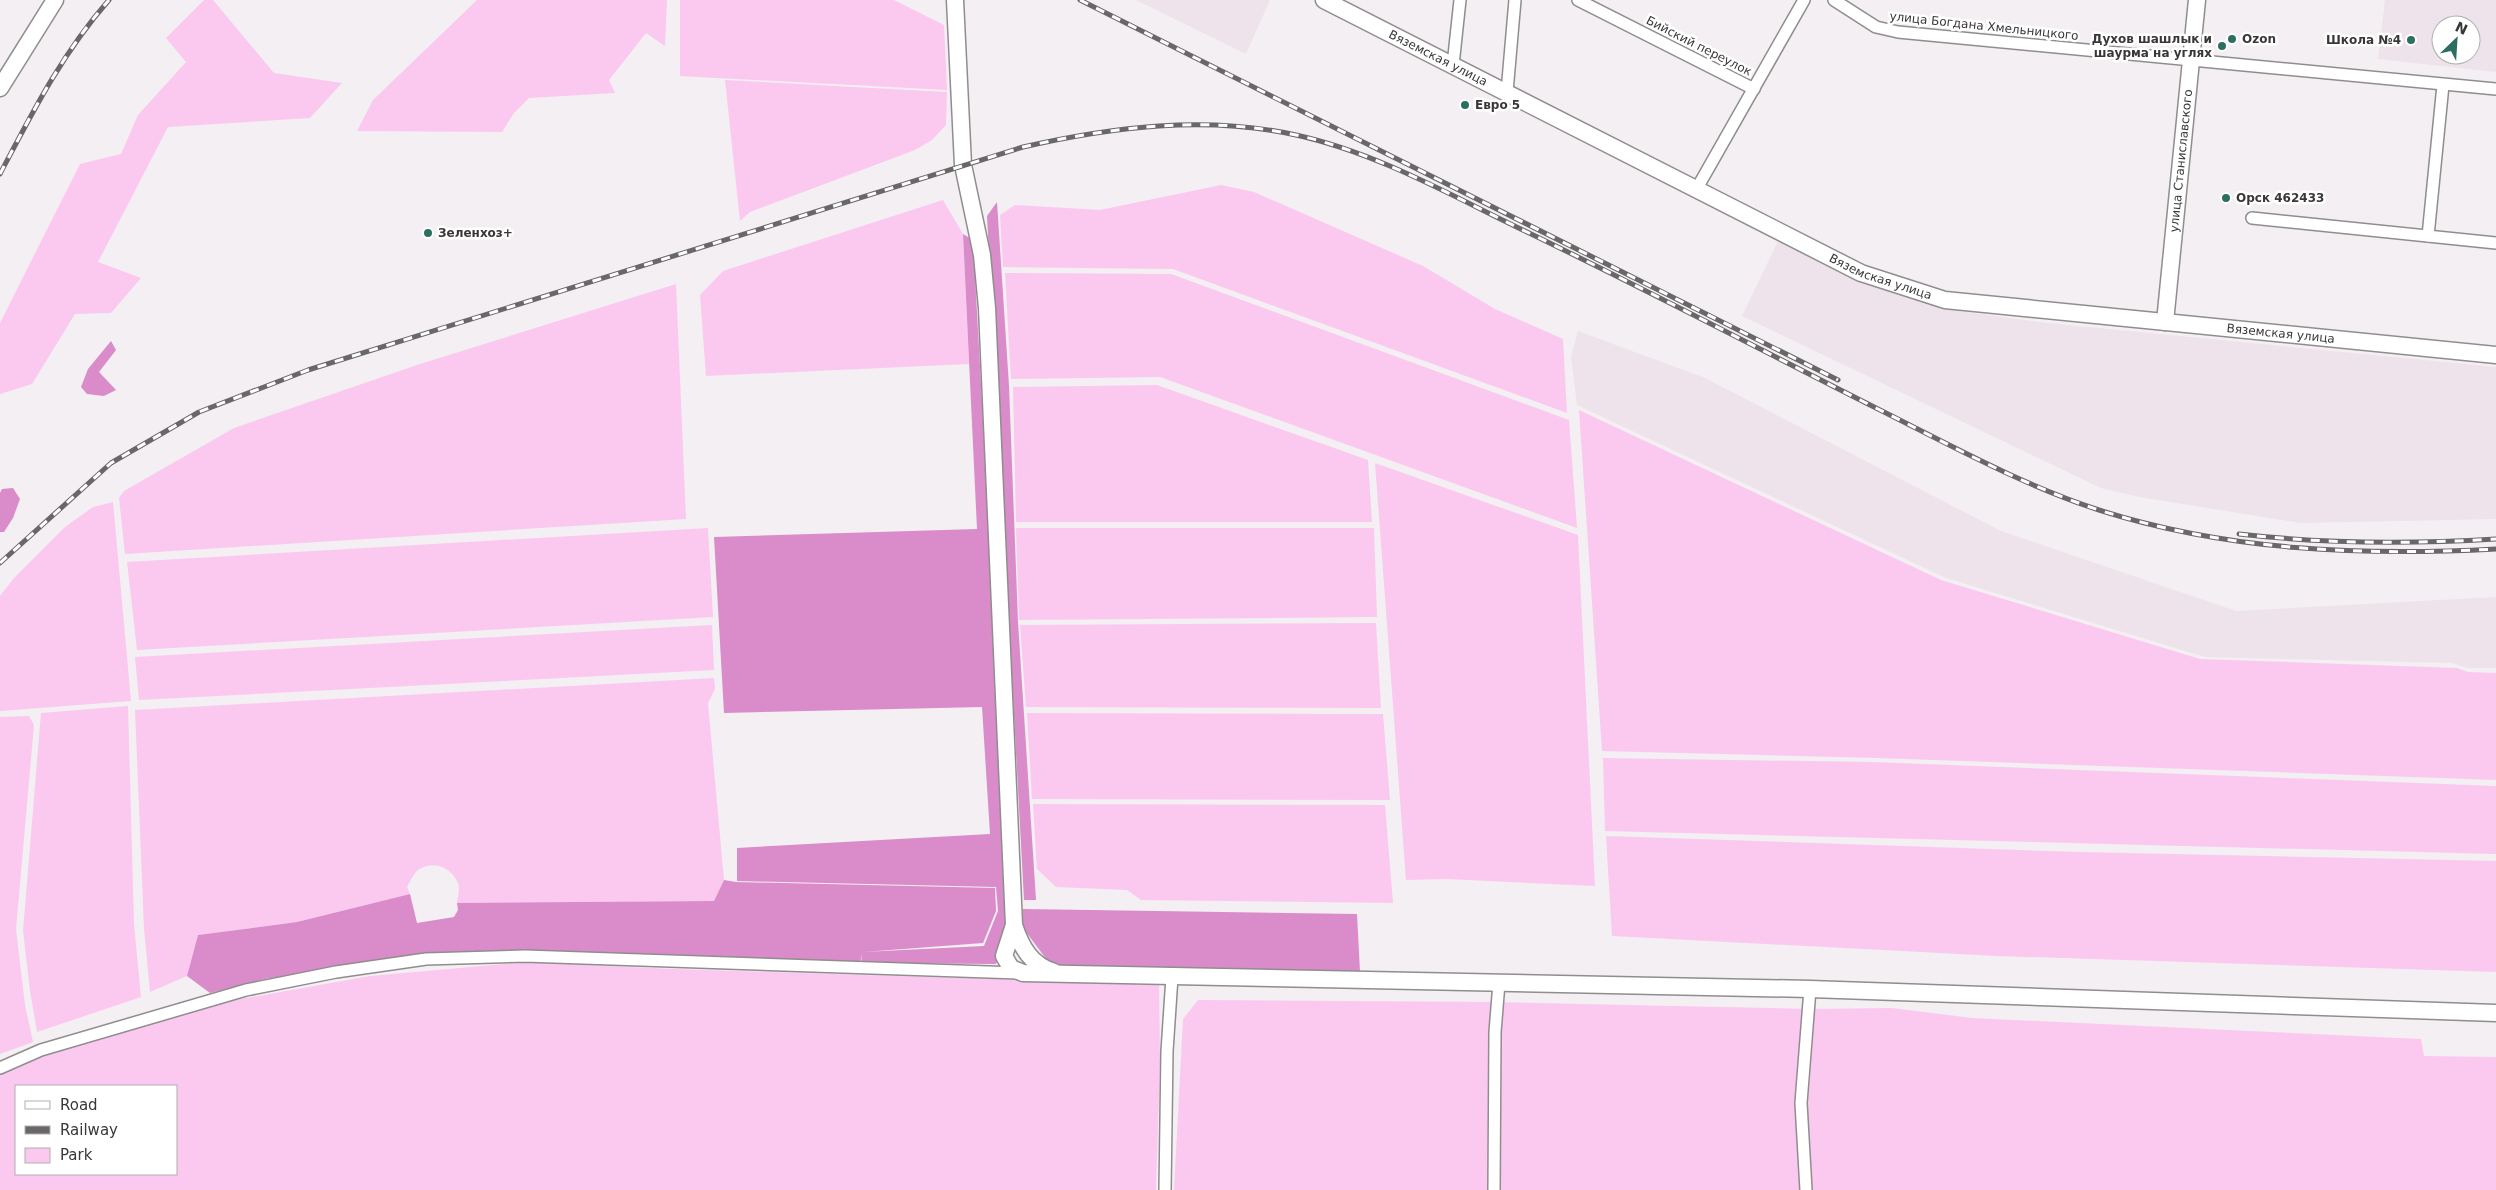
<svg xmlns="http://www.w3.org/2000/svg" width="2496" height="1190" font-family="'DejaVu Sans',sans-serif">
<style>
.built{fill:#eee3eb;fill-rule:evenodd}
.green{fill:#fbc9ef;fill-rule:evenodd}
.forest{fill:#da8bc9}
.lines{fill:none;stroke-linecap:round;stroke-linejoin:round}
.minor-casing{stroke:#908d8f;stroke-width:14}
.secondary-casing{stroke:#908d8f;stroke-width:19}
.minor{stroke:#fff;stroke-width:11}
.secondary{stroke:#fff;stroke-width:16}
.rail-casing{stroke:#696768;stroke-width:5}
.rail{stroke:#fff;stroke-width:3;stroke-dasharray:9;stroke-linecap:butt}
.poi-dot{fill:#2c6f60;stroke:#fff;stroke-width:2}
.labels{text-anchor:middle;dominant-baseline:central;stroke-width:5;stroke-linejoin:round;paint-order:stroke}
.street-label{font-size:12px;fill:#393738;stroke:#fff}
.poi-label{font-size:12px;font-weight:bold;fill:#393738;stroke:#fff;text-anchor:start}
</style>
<rect width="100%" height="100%" fill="#f3eff2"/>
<g class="built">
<path d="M1136,0H1270L1246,54Z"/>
<path d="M2385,0H2496V72L2378,59ZM2441,25H2471V55H2441Z"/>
<path d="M1779,239L1865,284L1944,309L2047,323L2496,367V519L2301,523L2139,497L2101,488L1742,316Z"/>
<path d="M1578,331L1705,378L2001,531L2236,611L2496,597V668H2467L2452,663L2205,657L1946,578L1577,405L1571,357Z"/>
</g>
<g class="green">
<path d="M204,0H213L274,73L342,83L310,118L168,127L98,262L141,278L111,313L75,314L32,384L0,394V323L80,164L121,154L138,115L186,62L166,38Z"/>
<path d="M477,0H667L665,46L646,33L609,80L615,93L529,98L514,113L502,132L357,131L373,100Z"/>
<path d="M680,0H894L944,25L947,90L680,76Z"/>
<path d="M725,80L947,92L946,125L932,140L915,150L750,212L740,221Z"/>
<path d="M1221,185L1254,192L1423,266L1495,309L1563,339L1567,413L1173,269L1003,267L1000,215L1015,205L1100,210Z"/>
<path d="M943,200L963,234L969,364L706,376L700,295L723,271Z"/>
<path d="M1005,273L1171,274L1569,420L1577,528L1160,377L1011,379Z"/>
<path d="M676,284L686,519L125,554L119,498L124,491L234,428L420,364Z"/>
<path d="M1157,385L1368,460L1372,522H1016L1013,387Z"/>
<path d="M1579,410L1941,580L2200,659L2457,668L2468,672L2496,673V780L1877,758L1602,751Z"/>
<path d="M1375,463L1578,535L1595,886L1446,879L1406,880Z"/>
<path d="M113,502L131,701L0,711V596L14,578L65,527L93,507Z"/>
<path d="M708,528L713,617L137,650L127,562Z"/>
<path d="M1016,528H1374L1377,617L1019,620Z"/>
<path d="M1376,623L1381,708L1026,707L1020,625Z"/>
<path d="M712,625L714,670L139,700L135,657Z"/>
<path d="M714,678L715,689L708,703L724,880L714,901L457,903C458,897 460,888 458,883C451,866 432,860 418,870C413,874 410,882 407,887L410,894L297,922L198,935L187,976L150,992L144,929L135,710Z"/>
<path d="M128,706L134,924L141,997L37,1032L30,991L23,931L41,713Z"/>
<path d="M1027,713L1383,714L1390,800L1032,799Z"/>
<path d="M29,716L34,725L16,929L25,1005L33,1042L0,1054V717Z"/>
<path d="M1603,758L1872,762L2496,786V854L1605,831Z"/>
<path d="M1033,804L1385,805L1393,903L1141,900L1127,890L1056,887L1037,869Z"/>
<path d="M1606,836L2080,852L2496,861V972L1997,956L1612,936Z"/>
<path d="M528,962L672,969L1159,984L1160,1061L1156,1190H0V1073L34,1058L202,1006L370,976ZM16,1086H176V1174H16Z"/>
<path d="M1198,1000L1495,1002L1812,1009L1892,1008L1972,1018L2421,1039L2424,1056L2496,1057V1190H1174L1183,1019Z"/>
</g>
<g class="forest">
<path d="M997,202L1009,386L1018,622L1036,900H1024L987,216Z"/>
<path d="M963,234L973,240L1011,927L996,964L861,963L862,954L860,963L567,953L340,967L265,979L210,993L187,976L198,935L297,922L410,894L417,923L454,917L458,910L457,903L714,901L724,880L736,882L995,888L996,911L983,943L863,952L984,946L998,911L996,887L737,881V848L990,834L982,707L724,713L714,537L977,529Z"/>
<path d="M111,341L116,350L99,372L116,390L104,396L87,394L81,387L88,369Z"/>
<path d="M13,488L20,499L13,518L4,532H0V493L2,489Z"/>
<path d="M1023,909L1357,914L1360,972L1053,968L1023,928Z"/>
</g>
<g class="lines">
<defs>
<g id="minor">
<path d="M1578,0L1754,89"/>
<path d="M1834,0L1876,27L1898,32L2496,89"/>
<path d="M1453,65L1460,0"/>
<path d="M1507,92L1515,0"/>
<path d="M1696,190L1804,0"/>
<path d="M2252,218L2496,243"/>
<path d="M2428,236L2443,85"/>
<path d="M0,1068L41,1050L246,990L336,972L426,959L525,956L1019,973"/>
<path d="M1165,1190L1167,1051L1172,977"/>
<path d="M1494,1190L1495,1032L1499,983"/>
<path d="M1806,1190L1801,1103L1810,989"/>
</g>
<g id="secondary">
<path d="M955,0L963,165L982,255L987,308L1014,925C1021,947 1031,965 1054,972"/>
<path id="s1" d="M1324,0L1861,273L1945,300L2496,355"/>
<path d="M0,88L55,0"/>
<path id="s2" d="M2165,322L2197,0"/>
<path d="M1014,925L1004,956L1011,968L1023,973L1810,989L2496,1013"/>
</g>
</defs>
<use href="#minor" class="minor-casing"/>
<use href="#secondary" class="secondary-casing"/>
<use href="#minor" class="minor"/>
<use href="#secondary" class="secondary"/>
<defs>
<g id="rail">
<path d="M1080,0L1838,380"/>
<path d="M0,174C32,113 63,52 109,0"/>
<path d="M2239,534C2325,544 2410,544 2496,539"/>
<path d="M0,563L111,463L199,412L308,370L1023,147C1112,127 1205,115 1296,135C1378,153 1452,196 1527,232C1645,289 1761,350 1878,409C1950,445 2022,485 2099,510C2228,551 2362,556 2496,549"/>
</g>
</defs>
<use href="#rail" class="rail-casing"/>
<use href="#rail" class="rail"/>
</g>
<g class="poi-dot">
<circle cx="2232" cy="39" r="5"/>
<circle cx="2411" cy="40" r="5"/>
<circle cx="2222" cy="46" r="5"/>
<circle cx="1465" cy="105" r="5"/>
<circle cx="2226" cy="198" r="5"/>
<circle cx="428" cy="233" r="5"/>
</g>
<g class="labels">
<g class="street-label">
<text transform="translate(1984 26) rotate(6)">улица Богдана Хмельницкого</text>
<text transform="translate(1699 46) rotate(27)">Бийский переулок</text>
<text stroke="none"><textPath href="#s1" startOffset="128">Вяземская улица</textPath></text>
<text stroke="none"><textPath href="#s2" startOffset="162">улица Станиславского</textPath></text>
<text stroke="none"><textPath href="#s1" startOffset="622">Вяземская улица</textPath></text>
<text stroke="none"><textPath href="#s1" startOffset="1028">Вяземская улица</textPath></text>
</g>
<g class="poi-label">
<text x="2212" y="39" text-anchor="end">Духов шашлык и<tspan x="2212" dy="14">шаурма на углях</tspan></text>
<text x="2242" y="39">Ozon</text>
<text x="2401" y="40" text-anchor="end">Школа №4</text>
<text x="1475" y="105">Евро 5</text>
<text x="2236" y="198">Орск 462433</text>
<text x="438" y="233">Зеленхоз+</text>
</g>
</g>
<rect x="15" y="1085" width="162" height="90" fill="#ffffff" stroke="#b0afaf"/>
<rect x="25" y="1101" width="25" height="8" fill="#ffffff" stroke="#b0afaf"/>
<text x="60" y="1110" font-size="15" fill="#393738">Road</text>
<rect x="25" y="1126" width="25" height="8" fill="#696768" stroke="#b0afaf"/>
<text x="60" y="1135" font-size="15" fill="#393738">Railway</text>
<rect x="25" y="1148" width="25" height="15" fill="#fbc9ef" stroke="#b0afaf"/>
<text x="60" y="1160" font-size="15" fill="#393738">Park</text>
<g transform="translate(2456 40) rotate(25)"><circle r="24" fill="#ffffff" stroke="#b0afaf"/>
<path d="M0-4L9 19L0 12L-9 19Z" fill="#2c6f60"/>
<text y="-8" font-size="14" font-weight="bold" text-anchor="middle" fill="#393738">N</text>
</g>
</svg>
